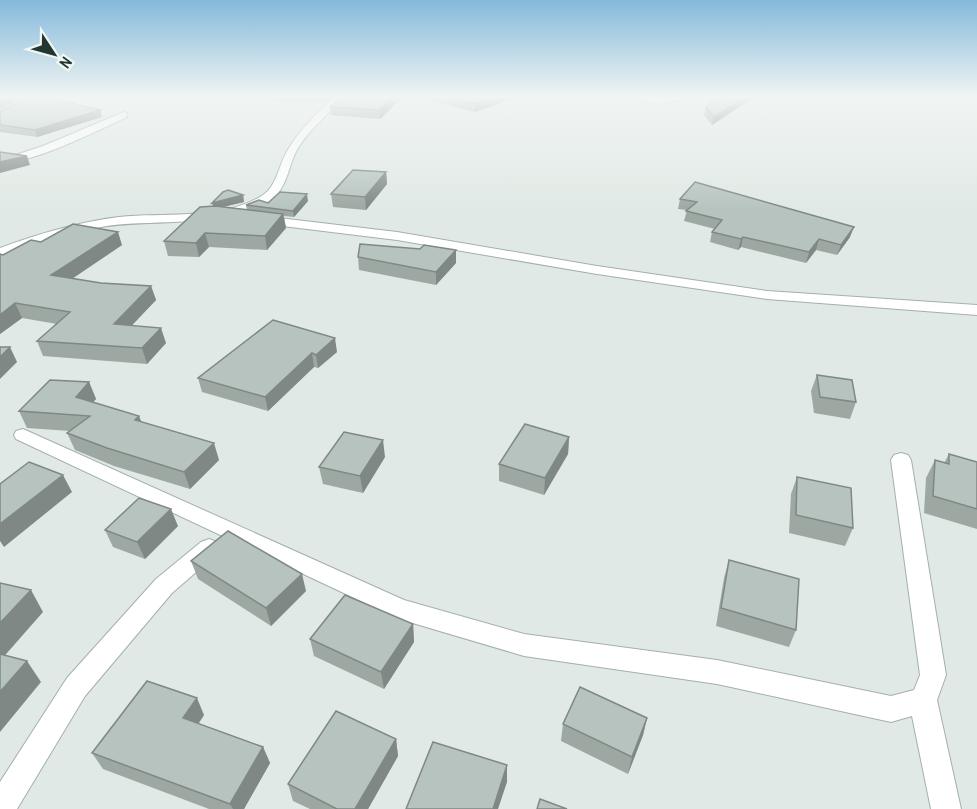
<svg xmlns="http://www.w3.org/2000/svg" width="977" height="809" font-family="'Archivo Narrow',sans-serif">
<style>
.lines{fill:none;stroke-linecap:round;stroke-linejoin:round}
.minor-casing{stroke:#a4b0ab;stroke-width:2}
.minor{fill:#fff;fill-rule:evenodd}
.wall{fill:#9da8a3}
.shaded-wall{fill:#7f8885}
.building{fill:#b6c3be;stroke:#7f8885;stroke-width:1.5}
</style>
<rect width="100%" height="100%" fill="#e0e9e5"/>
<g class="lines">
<defs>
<g id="minor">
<path d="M335,97H344C327,116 305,132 294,156C288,171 285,190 271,200C226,230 152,218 101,227C66,234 34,249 0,257V248C38,234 78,222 119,217C165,212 222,221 263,195C278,185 279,162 289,148C301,128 318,112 335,97Z"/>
<path d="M627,97H697L656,104Z"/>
<path d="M124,112L127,113V117C107,126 19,171 3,159L43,146Z"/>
<path d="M262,216L397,232L597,266L767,291L977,305V315L767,299L597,274L397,240L258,223L256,220L258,217Z"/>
<path d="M23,429L404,600L524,634L717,660L891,696L914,690L920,675L891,460L894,455L901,453L908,455L911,460L946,675L937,700L961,809H931L912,716L891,722L717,684L524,656L399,619L16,439L14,435L16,431Z"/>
<path d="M209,539L217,542L220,548L217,554L172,593L85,696L17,809H0V782L67,678L156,579L201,542Z"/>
</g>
</defs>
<use href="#minor" class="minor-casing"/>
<use href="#minor" class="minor"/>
</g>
<g class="wall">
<path d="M274,97H332L326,102H274Z"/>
<path d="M341,97H403L380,119L331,115L330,107L341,98Z"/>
<path d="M416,97H517L475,112Z"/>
<path d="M717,97H754L712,125L704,115L706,107Z"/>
<path d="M100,110L102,117L37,137L0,132V111Z"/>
<path d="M386,172L387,184L366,210L333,207L331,194Z"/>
<path d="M695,182L850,237L837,255L816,250L806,263L741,247L738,250L710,242L712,232L715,229L684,221L687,210L678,209L680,199Z"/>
<path d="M243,195L244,202L223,207L247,210L246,205L308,201L294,217L284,216L286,228L267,250L209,247L199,257L168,256L164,241L213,206Z"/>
<path d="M41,242L122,245L73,278L101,283L151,286L156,300L132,325L166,343L147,364L43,356L37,341L57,324L22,318L0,334V254L3,255Z"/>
<path d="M358,257L456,263L436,285L359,270Z"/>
<path d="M273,320L337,352L318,368L314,367L268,411L202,392L198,378Z"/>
<path d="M817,375L856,402L850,419L814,413L811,391Z"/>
<path d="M89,382L96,399L93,402L142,422L219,460L190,489L114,466L75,450L67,433L70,431L27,428L19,411Z"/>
<path d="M569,437L568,454L544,495L499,481V464Z"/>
<path d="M949,454L977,462V529L924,513L926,478L935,460L944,463Z"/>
<path d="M385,457L363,493L323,484L319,467Z"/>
<path d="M797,477L853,528L845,546L789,533L791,494Z"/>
<path d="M178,526L145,559L113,547L105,530Z"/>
<path d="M729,560L796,630L789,647L716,626L724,578Z"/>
<path d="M191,561L306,591L271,626L198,579Z"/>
<path d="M413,624L414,642L384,689L314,656L310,639Z"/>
<path d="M204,715L198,724L263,747L270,763L244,809H209L103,769L92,753Z"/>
<path d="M647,718L643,735L628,774L561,741L563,724Z"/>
<path d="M396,739L398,756L368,809H310L293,801L288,784Z"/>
</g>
<g class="shaded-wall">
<path d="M9,97H24V98L0,109V101Z"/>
<path d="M325,97H332L326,102Z"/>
<path d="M393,97H403L380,119L379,110Z"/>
<path d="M495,97H517L475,112V104Z"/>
<path d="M744,97H754L712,125L714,117Z"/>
<path d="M100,110L102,117L37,137L35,130Z"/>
<path d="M27,156L30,165L0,173V162Z"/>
<path d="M386,172L387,184L366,210L365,197Z"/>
<path d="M307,194L308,201L294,217L293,211Z"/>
<path d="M243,195L244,202L214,209L212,203Z"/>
<path d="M283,214L286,228L267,250L265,236Z"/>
<path d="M854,227L850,237L837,255L841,245Z"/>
<path d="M118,232L122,245L57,289L51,275Z"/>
<path d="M205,233L209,247L199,257L196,243Z"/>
<path d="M743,237L741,247L738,250L741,239Z"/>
<path d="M819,239L816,250L806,263L809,252Z"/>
<path d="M456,250V263L436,285V272Z"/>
<path d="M151,286L156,300L120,338L114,324Z"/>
<path d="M15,303L22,318L0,334V315Z"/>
<path d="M161,328L166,343L147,364L142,348Z"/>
<path d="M335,338L337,352L318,368L316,355Z"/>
<path d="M10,347L17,362L0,379V357Z"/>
<path d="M312,353L314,367L268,411L265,397Z"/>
<path d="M89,382L96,399L83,413L76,397Z"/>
<path d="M139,416L146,433L135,420Z"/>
<path d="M569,437L568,454L544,495L545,478Z"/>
<path d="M383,440L385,457L363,493L360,476Z"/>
<path d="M214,443L219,460L190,489L184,472Z"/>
<path d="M63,475L72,492L4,547L0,541V524Z"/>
<path d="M171,509L178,526L145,559L137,542Z"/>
<path d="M302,574L306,591L271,626L266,608Z"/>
<path d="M31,590L43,612L0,661V623Z"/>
<path d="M413,624L414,642L384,689L381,672Z"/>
<path d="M27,661L41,682L0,732V692Z"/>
<path d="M197,698L204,715L191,735L183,718Z"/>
<path d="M647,718L643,735L628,774L632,757Z"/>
<path d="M396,739L398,756L368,809H355Z"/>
<path d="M263,747L270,763L244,809H233L230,804Z"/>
<path d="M507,765V782L498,809H493Z"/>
</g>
<g class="building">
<path d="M0,97H9L0,101Z"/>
<path d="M31,97H46L100,110L35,130L0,125V111Z"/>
<path d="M343,97H393L379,110L330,107Z"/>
<path d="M447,97H495L475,104Z"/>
<path d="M717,97H744L714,117L706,107Z"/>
<path d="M0,152L27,156L0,162Z"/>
<path d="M353,170L386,172L365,197L331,194Z"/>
<path d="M695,182L854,227L841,245L819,239L809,252L743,237L741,239L712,232L722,220L686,211L697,202L680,199Z"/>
<path d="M228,190L243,195L212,203L223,192Z"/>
<path d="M280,192L307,194L293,211L246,205L259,200L268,203Z"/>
<path d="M215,206L283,214L265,236L205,233L196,243L164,241L200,207Z"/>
<path d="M73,224L118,232L51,275L101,283L151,286L114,324L161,328L142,348L37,341L70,312L15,303L0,315V254L3,255L31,240L41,242Z"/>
<path d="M360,244L420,249L424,245L456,250L436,272L358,257Z"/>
<path d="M273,320L335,338L316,355L312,353L265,397L198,378Z"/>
<path d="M0,347H10L0,357Z"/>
<path d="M817,375L852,380L856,402L820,397Z"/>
<path d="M50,380L89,382L76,397L139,416L135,420L214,443L184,472L107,448L67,433L90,416L19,411Z"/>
<path d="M525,424L569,437L545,478L499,464Z"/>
<path d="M344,432L383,440L360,476L319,467Z"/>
<path d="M949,454L977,462V509L933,496L935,460L949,464Z"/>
<path d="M29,462L63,475L0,524V484Z"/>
<path d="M797,477L851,488L853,528L796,515Z"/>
<path d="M139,498L171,509L137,542L105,530Z"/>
<path d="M228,531L302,574L266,608L191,561Z"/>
<path d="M729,560L799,579L796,630L721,608Z"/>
<path d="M0,583L31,590L0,623Z"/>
<path d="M345,595L413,624L381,672L310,639Z"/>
<path d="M0,654L27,661L0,692Z"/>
<path d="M147,681L197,698L183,718L263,747L230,804L92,753Z"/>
<path d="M580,687L647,718L632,757L563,724Z"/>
<path d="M336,711L396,739L355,809H337L288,784Z"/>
<path d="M433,742L507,765L493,809H406Z"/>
<path d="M540,799L567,809H537Z"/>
</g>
<linearGradient id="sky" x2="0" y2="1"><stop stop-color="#84b9db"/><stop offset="0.46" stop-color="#f1f5f3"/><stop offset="1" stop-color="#f1f5f3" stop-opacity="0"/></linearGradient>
<rect width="977" height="210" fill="url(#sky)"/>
<g transform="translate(54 54) rotate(126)" stroke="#f0f6f3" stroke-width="4.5" paint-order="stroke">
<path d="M0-4.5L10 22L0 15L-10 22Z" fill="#233731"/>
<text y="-9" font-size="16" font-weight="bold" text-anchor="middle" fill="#233731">N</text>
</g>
</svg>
